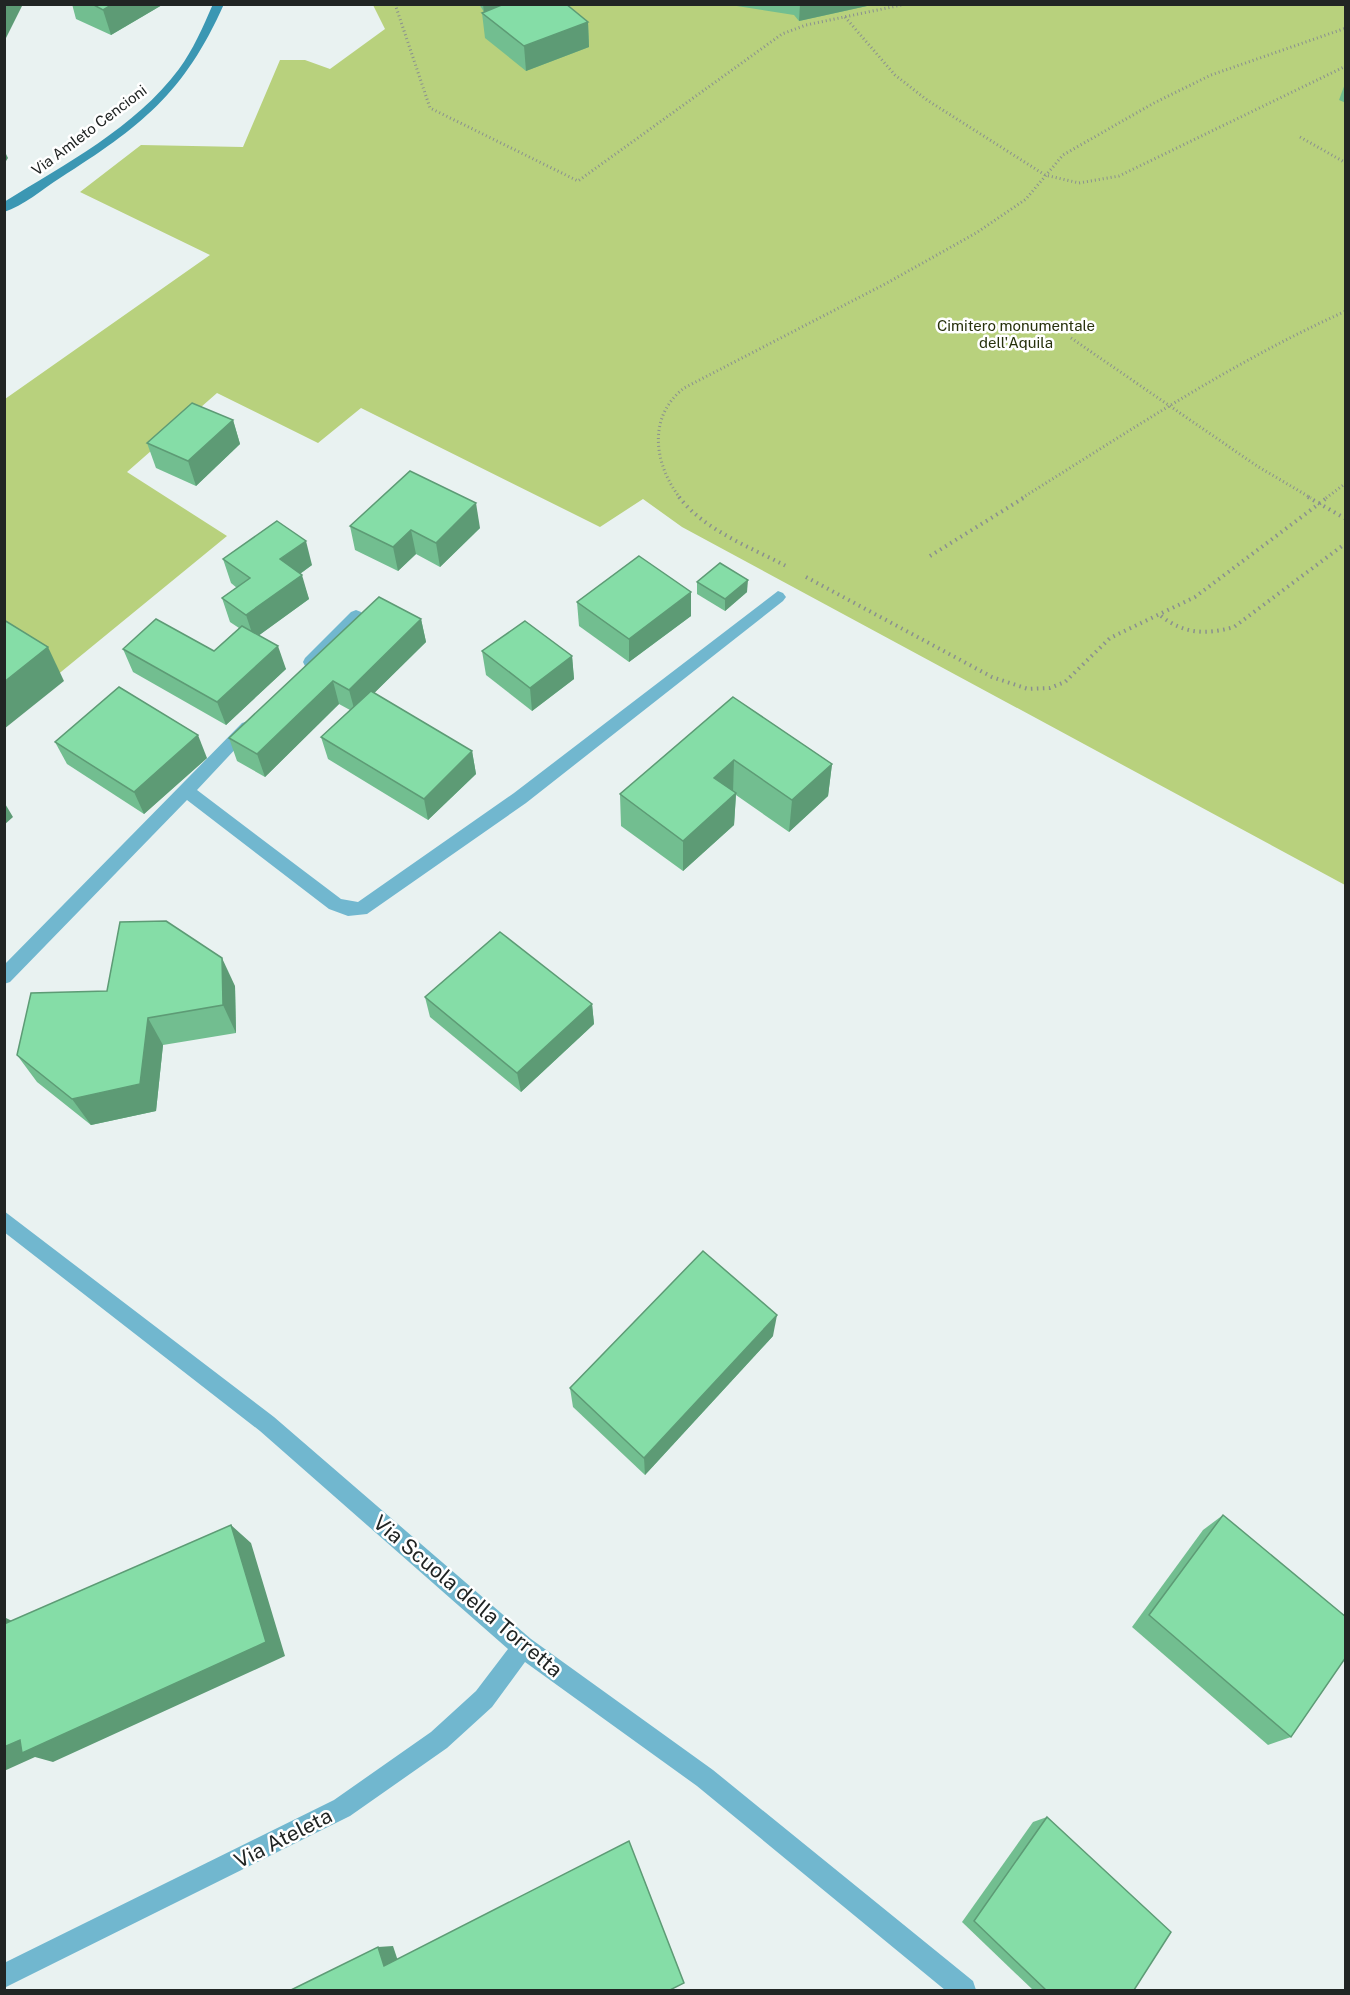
<svg xmlns="http://www.w3.org/2000/svg" width="1350" height="1995" font-family="'Public Sans',sans-serif">
<style>
.green{fill:#b8d17d}
.lines{fill:none;stroke-linecap:round;stroke-linejoin:round}
.path-far1{stroke:#8a908f;stroke-width:3;stroke-dasharray:1 3;stroke-linecap:butt}
.path{stroke:#8a908f;stroke-width:4;stroke-dasharray:1.5 4.5;stroke-linecap:butt}
.service{fill:#71b7cf;fill-rule:evenodd}
.minor{fill:#71b7cf;fill-rule:evenodd}
.secondary{fill:#3b97b3;fill-rule:evenodd}
.wall{fill:#72be90}
.shaded-wall{fill:#5d9b75}
.building{fill:#85dda7;stroke:#5d9b75;stroke-width:1.5}
.labels{text-anchor:middle;dominant-baseline:central;stroke-width:5;stroke-linejoin:round;paint-order:stroke}
.far-street-label{font-size:15px;fill:#212524;stroke:#fff}
.far-park-label{font-size:15px;fill:#27310c;stroke:#fff}
.near-street-label{font-size:21px;fill:#212524;stroke:#fff}
</style>
<rect width="100%" height="100%" fill="#e9f2f1"/>
<path class="green" d="M373,5H1345V885L682,527L643,499L600,527L361,408L318,443L217,393L127,472L227,536L56,676L5,666V399L210,255L80,192L141,145L243,147L280,60H305L330,69L385,29Z"/>
<g class="lines">
<g class="path-far1">
<path d="M395,4L430,108L578,181L782,34L806,25L906,4"/>
<path d="M845,17L895,75L927,100L1045,175L1079,183L1119,176L1346,66"/>
<path d="M1300,137L1346,163"/>
<path d="M1071,338L1257,466L1311,498"/>
<path d="M680,498C654,464 647,417 684,388L887,283L976,233L1026,199L1063,155L1154,103L1211,75L1346,28"/>
<path d="M1022,498C1128,432 1232,362 1346,311"/>
<path d="M1326,498L1346,483"/>
</g>
<g class="path">
<path d="M679,497C704,530 750,547 786,566"/>
<path d="M1308,497L1346,519"/>
<path d="M930,556L1025,497"/>
<path d="M806,577L992,677L1028,689L1050,688L1065,682L1110,638L1195,597L1328,497"/>
<path d="M1161,616C1184,634 1206,635 1234,627L1346,543"/>
</g>
<g class="service">
<path d="M778,591L783,593L786,597L783,601L526,803L367,914L348,916L329,909L187,800L10,982L4,984V965L242,723L248,721L256,727L197,790L341,899L358,902L514,793Z"/>
<path d="M356,610L361,612L364,616L361,620L317,666H305L303,662L305,658L351,612Z"/>
</g>
<path class="minor" d="M4,1211L274,1417L531,1639L713,1770L973,1981L976,1990H945L697,1786L525,1662L492,1707L447,1748L350,1816L4,1988V1963L334,1800L431,1732L476,1691L508,1649L260,1431L4,1232Z"/>
<path class="secondary" d="M213,4H224C184,94 140,127 60,178C43,189 23,206 4,212V202C65,164 135,128 179,69C193,50 203,27 213,4Z"/>
</g>
<g class="wall">
<path d="M72,4H161L162,5L111,35L76,19Z"/>
<path d="M479,4H566L588,22L589,47L526,71L485,38L482,13L484,12Z"/>
<path d="M724,4H868L867,6L799,21L794,15Z"/>
<path d="M1346,81V103L1339,100Z"/>
<path d="M233,420L240,444L196,486L156,468L147,443Z"/>
<path d="M350,526L480,528L440,567L416,554L398,571L355,550Z"/>
<path d="M223,559L312,565L300,574L309,599L259,635L286,669L226,725L133,672L123,649L214,651L239,628L230,622L222,598L237,588L231,583Z"/>
<path d="M697,582L747,592L725,611L697,594Z"/>
<path d="M577,602L691,616L629,662L579,626Z"/>
<path d="M421,619L426,642L374,693L472,751L476,774L428,820L328,759L321,737L350,710L339,704L265,777L237,761L229,738Z"/>
<path d="M482,651L572,656L574,679L532,711L486,675Z"/>
<path d="M733,697L832,764L828,796L789,832L736,795L734,825L683,871L621,826L620,794Z"/>
<path d="M55,742L207,758L144,814L67,764Z"/>
<path d="M235,986L236,1033L163,1045L156,1111L91,1125L37,1082L17,1055Z"/>
<path d="M425,997L592,1004L594,1024L521,1092L430,1017Z"/>
<path d="M773,1336L645,1475L573,1407L570,1388Z"/>
<path d="M1223,1515L1291,1737L1268,1745L1132,1627L1203,1530Z"/>
<path d="M1047,1817L1134,1990H1033L962,1922L1033,1822Z"/>
</g>
<g class="shaded-wall">
<path d="M4,4H23L4,42Z"/>
<path d="M113,4H161L162,5L111,35L103,10Z"/>
<path d="M483,4H525L484,13Z"/>
<path d="M800,4H868L867,6L799,21Z"/>
<path d="M588,22L589,47L526,71L524,46Z"/>
<path d="M4,150L8,158L4,164Z"/>
<path d="M233,420L240,444L196,486L188,461Z"/>
<path d="M476,503L480,528L440,567L436,543Z"/>
<path d="M411,530L416,554L398,571L393,547Z"/>
<path d="M306,541L312,565L287,583L280,559Z"/>
<path d="M302,575L309,599L254,639L246,615Z"/>
<path d="M748,580L747,592L725,611V599Z"/>
<path d="M691,592V616L629,662V639Z"/>
<path d="M421,619L426,642L355,712L349,690Z"/>
<path d="M278,646L286,669L226,725L217,702Z"/>
<path d="M48,647L64,681L4,729V682Z"/>
<path d="M572,656L574,679L532,711L530,688Z"/>
<path d="M333,681L339,704L265,777L257,754Z"/>
<path d="M198,735L207,758L144,814L134,792Z"/>
<path d="M472,751L476,774L428,820L424,799Z"/>
<path d="M734,760L733,792L714,778Z"/>
<path d="M832,764L828,796L789,832L792,800Z"/>
<path d="M736,793L734,825L683,871V841Z"/>
<path d="M4,802L13,817L4,825Z"/>
<path d="M222,958L235,986L236,1033L223,1005Z"/>
<path d="M592,1004L594,1024L521,1092L517,1073Z"/>
<path d="M148,1018L163,1045L156,1111L91,1125L72,1099Z"/>
<path d="M777,1315L773,1336L645,1475L644,1458Z"/>
<path d="M231,1525L251,1543L285,1656L53,1762L35,1757L4,1771V1747Z"/>
<path d="M4,1617L24,1627L4,1631Z"/>
<path d="M393,1946L399,1964L384,1966L378,1947Z"/>
</g>
<g class="building">
<path d="M92,4H113L103,10Z"/>
<path d="M504,4H566L588,22L524,46L482,13Z"/>
<path d="M192,403L233,420L188,461L147,443Z"/>
<path d="M410,471L476,503L436,543L411,530L393,547L350,526Z"/>
<path d="M277,521L306,541L280,559L302,575L246,615L222,598L250,578L223,559Z"/>
<path d="M639,556L691,592L629,639L577,602Z"/>
<path d="M720,563L748,580L725,599L697,582Z"/>
<path d="M379,597L421,619L349,690L333,681L257,754L229,738Z"/>
<path d="M156,619L214,651L242,626L278,646L217,702L123,649Z"/>
<path d="M4,620L48,647L4,682Z"/>
<path d="M525,621L572,656L530,688L482,651Z"/>
<path d="M119,687L198,735L134,792L55,742Z"/>
<path d="M371,691L472,751L424,799L321,737Z"/>
<path d="M733,697L832,764L792,800L734,760L714,778L736,793L683,841L620,794Z"/>
<path d="M166,921L222,958L223,1005L148,1018L140,1084L72,1099L17,1055L31,993L107,991L120,922Z"/>
<path d="M500,932L592,1004L517,1073L425,997Z"/>
<path d="M703,1251L777,1315L644,1458L570,1388Z"/>
<path d="M1223,1515L1346,1617V1657L1291,1737L1149,1615Z"/>
<path d="M231,1525L266,1642L22,1753L20,1740L4,1747V1624Z"/>
<path d="M1047,1817L1171,1932L1134,1990H1046L974,1921Z"/>
<path d="M629,1841L684,1983L670,1990H291L378,1947L384,1966Z"/>
</g>
<g class="labels">
<g class="far-street-label">
<text transform="translate(89 130) rotate(-37)">Via Amleto Cencioni</text>
</g>
<g class="far-park-label">
<text x="1016" y="325">Cimitero monumentale<tspan x="1016" dy="17">dell'Aquila</tspan></text>
</g>
<g class="near-street-label">
<text transform="translate(468 1596) rotate(40)">Via Scuola della Torretta</text>
<text transform="translate(283 1838) rotate(-27)">Via Ateleta</text>
</g>
</g>
<rect width="1350" height="1995" fill="none" stroke="#212524" stroke-width="12"/>
</svg>
